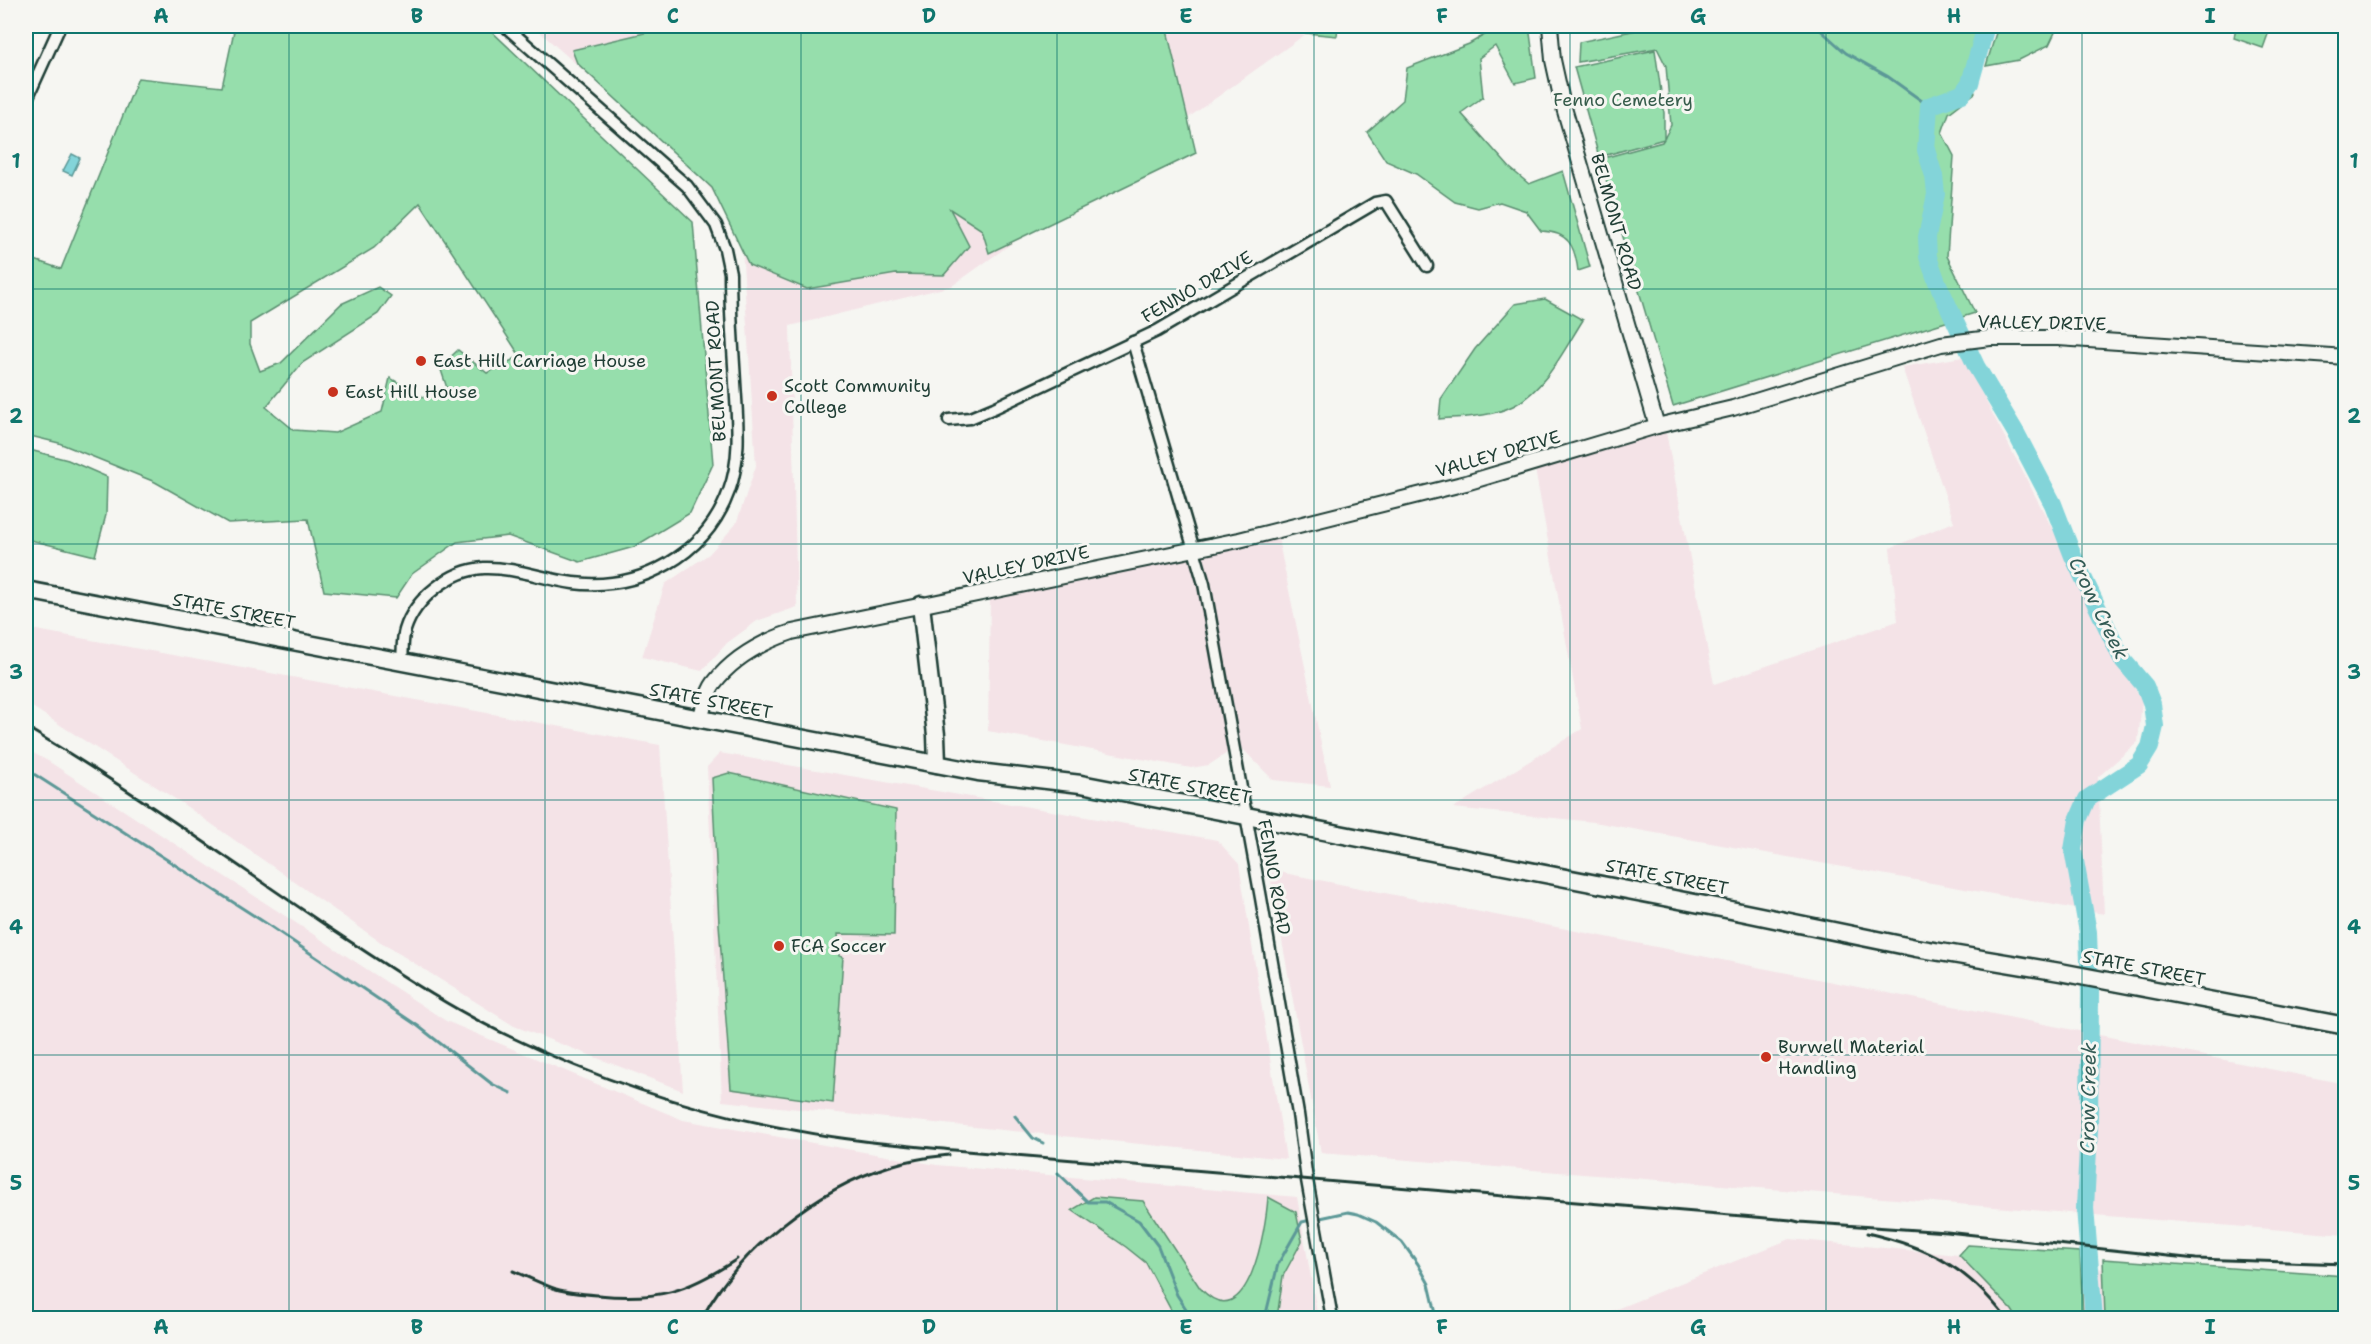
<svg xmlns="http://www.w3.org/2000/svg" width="2371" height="1344" font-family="'Shantell Sans',sans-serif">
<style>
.built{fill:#f4e3e7}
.green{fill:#96deac;stroke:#5a8e70;stroke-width:1.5;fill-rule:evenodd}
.water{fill:#83d4d9;stroke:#5b9897;stroke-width:1.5}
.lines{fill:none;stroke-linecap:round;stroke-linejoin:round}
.stream{stroke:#5b9897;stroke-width:3}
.river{stroke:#83d4d9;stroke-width:18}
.minor-casing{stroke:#1f3d34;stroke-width:15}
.tertiary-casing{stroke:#1f3d34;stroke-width:18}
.primary-casing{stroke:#1f3d34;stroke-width:21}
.minor{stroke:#f6f6f2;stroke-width:10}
.tertiary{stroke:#f6f6f2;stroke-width:14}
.primary{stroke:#f6f6f2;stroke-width:16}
.rail{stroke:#1f3d34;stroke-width:3}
.grid{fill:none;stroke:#0f766e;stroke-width:1.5;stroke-opacity:0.55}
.poi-dot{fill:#c8321e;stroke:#f6f6f2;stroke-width:2}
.labels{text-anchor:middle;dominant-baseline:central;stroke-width:6;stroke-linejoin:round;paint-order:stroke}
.park-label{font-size:18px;fill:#375d4c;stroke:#f6f6f2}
.street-label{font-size:18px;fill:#1f3d34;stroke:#f6f6f2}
.poi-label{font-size:18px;fill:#1f3d34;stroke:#f6f6f2;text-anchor:start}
.water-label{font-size:20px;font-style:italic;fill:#335b55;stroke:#f6f6f2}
.neatline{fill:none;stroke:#0f766e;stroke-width:2}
.grid-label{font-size:20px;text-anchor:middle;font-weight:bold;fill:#0f766e}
</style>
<rect width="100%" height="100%" fill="#f6f6f2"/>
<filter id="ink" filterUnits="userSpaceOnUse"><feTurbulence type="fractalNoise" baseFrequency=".0167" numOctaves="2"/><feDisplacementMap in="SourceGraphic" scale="12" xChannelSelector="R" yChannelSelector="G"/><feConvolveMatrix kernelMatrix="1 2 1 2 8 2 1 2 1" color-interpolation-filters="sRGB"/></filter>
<g filter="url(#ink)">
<g class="built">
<path d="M533,26H1317L952,286L790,326L797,607L757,621L727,643L702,671L642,657L665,584L709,554L736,524L756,466L742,247L724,207L695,169Z"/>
<path d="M1963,357L2142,701L2138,742L2098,777L2104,914L1594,822L1453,808L1582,729L1535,469L1666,432L1714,684L1898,621L1890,548L1954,522L1902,367Z"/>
<path d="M1278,538L1330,786L1273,780L1239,745L1209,765L1191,768L988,731L990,600Z"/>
<path d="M26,628L660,745L683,1091L514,1026L379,941L183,804L26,703Z"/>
<path d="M26,749L48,761L446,1021L683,1120L937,1165L1297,1197L1318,1318H26Z"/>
<path d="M720,753L1217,840L1239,864L1286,1159L722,1101L707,767Z"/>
<path d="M1269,870L2345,1084V1235L1321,1153Z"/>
<path d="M1790,1239L2127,1271L2136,1318H1594Z"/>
</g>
<g class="green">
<path d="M235,26H486L693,222L713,464L690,513L634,547L580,562L508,536L457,542L412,574L396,598L324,591L308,519L228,523L155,482L59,443L26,435V257L61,269L138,78L222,87ZM420,203L520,356L487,373L458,350L440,367L447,388L425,398L390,378L382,412L335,433L294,430L266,407L302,363L378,314L391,296L378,287L341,304L281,363L260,371L250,344V323L374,248Z"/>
<path d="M674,26H1166L1196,153L989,253L982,230L950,209L969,246L944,275L896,274L807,289L749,265L712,188L577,63L572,50Z"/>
<path d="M1295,26H1338L1337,36L1296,32Z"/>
<path d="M1500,26H1529L1536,78L1515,83L1495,46L1479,58L1483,97L1461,113L1510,168L1529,184L1563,171L1590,267L1578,271C1575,245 1568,232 1541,231L1526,211L1500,202L1478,208L1455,202L1416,174L1386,161L1367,132L1403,100L1407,68L1469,44Z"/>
<path d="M1648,26H1980L1968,71L1975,93L1949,113L1942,133L1954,156L1947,256L1975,313L1673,406L1600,159L1662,142L1664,139L1599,157L1574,67L1655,50L1664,113V139L1671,125L1666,66L1657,48L1578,62L1579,42L1646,28Z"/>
<path d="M1998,26H2058L2049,45L2019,60L1986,66Z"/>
<path d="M2236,26H2271L2263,48L2234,38Z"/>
<path d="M1545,299L1583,320C1564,350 1545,390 1513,406C1491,417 1463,417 1439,419L1441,399L1475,349L1515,304Z"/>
<path d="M26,449L68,460L107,477L106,515L95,556L26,539Z"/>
<path d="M729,773L896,810L894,935L838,934L839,956L843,957L833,1103L731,1089L719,924L712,778Z"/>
<path d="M1094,1197L1143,1201L1200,1288C1249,1341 1266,1226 1268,1197L1296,1212L1302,1241L1283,1276L1278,1311L1279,1318H1172V1312L1146,1263L1126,1247L1072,1210Z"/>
<path d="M1968,1245L2080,1252L2083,1318H2017L2012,1310L1959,1255Z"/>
<path d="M2103,1259L2345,1276V1318H2105Z"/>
</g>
<path class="water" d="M72,154L80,158L72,175L63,171Z"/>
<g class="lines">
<g class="stream">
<path d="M1816,26L1846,53L1887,76L1929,106"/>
<path d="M26,769L267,924L418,1026L492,1084L511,1093"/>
<path d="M1015,1116L1033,1138L1043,1143"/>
<path d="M1058,1173L1088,1202H1105L1139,1221L1158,1246L1177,1295L1192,1318"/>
<path d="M1265,1318L1278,1264L1302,1222L1348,1212L1358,1214L1376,1222L1402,1242L1418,1264L1429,1284L1437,1318"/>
</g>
<path class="river" d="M1986,26L1970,83L1962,94L1929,106L1926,150L1934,176L1936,194L1927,237L1928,257L1937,282L1976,366L2016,433L2053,504L2073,556L2122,659L2145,686L2152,704L2155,726L2150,747L2139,765L2087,799L2078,820L2073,850L2088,932L2090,993L2089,1129L2085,1208L2094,1318"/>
<defs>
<g id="minor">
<path d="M26,101L60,26"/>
<path d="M1133,342L1204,584L1261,898L1298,1114L1307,1180L1332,1318"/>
<path d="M949,420L970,418L994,408L1157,331L1375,203L1386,201L1427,266"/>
<path d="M402,661C403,651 402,639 405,630C415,598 451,570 484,568C514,567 543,579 573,583C640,591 706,555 729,491C742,456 737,419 735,382C733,346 730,310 730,273L725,249L716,225L687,186L505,26"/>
</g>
<g id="tertiary">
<path d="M1550,26L1553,60L1562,101L1657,426"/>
<path d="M700,718C704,708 707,692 714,683C733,658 762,642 792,632L1239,540L1466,483L1657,426L1733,408L1941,344L1990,338H2058L2346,357"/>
</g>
<g id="primary">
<path d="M26,590L978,772L1081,784L1736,911L1916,948L2060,972L2346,1026"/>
<path d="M921,605L936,735L937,764"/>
</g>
</defs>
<use href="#minor" class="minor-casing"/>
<use href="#tertiary" class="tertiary-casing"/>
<use href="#primary" class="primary-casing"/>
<use href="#minor" class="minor"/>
<use href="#tertiary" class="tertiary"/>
<use href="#primary" class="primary"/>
<g class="rail">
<path d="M26,727C132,790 232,862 334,931C392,969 450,1009 513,1038C604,1082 699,1113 799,1131C850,1141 903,1145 954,1150L1791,1220L1799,1222L1947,1232L2196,1259L2346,1264"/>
<path d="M1867,1233C1928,1247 1967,1267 2006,1318"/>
<path d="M513,1271C528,1277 542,1284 556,1289C569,1293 584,1294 598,1295C658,1301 687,1292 737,1259"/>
<path d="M702,1318C737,1251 818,1188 890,1166C909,1160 929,1157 949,1155"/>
</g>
</g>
</g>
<path class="grid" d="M289,26V1318M545,26V1318M801,26V1318M1057,26V1318M1314,26V1318M1570,26V1318M1826,26V1318M2082,26V1318M26,289H2346M26,544H2346M26,800H2346M26,1055H2346"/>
<g class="poi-dot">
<circle cx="421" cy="361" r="6"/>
<circle cx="333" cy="392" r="6"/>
<circle cx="772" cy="396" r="6"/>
<circle cx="779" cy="946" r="6"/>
<circle cx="1766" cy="1057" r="6"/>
</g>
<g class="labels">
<g class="park-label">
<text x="1623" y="100">Fenno Cemetery</text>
</g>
<g class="street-label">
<text transform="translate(1616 222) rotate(74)">BELMONT ROAD</text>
<text transform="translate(1197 287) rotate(-30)">FENNO DRIVE</text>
<text transform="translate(2042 323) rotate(1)">VALLEY DRIVE</text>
<text transform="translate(716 371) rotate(-93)">BELMONT ROAD</text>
<text transform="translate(1498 454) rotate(-16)">VALLEY DRIVE</text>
<text transform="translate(1026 565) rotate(-12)">VALLEY DRIVE</text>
<text transform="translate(234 611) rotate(11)">STATE STREET</text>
<text transform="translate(711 701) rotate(11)">STATE STREET</text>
<text transform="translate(1190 786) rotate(11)">STATE STREET</text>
<text transform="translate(1274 877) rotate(80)">FENNO ROAD</text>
<text transform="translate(1667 877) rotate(11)">STATE STREET</text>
<text transform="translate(2144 968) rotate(11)">STATE STREET</text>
</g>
<g class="poi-label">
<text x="433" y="361">East Hill Carriage House</text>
<text x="784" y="386">Scott Community<tspan x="784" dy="21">College</tspan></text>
<text x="345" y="392">East Hill House</text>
<text x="791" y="946">FCA Soccer</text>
<text x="1778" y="1047">Burwell Material<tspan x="1778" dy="21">Handling</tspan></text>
</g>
<g class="water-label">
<text transform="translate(2099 608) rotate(64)">Crow Creek</text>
<text transform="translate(2088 1098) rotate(-89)">Crow Creek</text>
</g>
</g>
<rect width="2371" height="1344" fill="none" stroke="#f6f6f2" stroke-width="66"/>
<rect x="33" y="33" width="2305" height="1278" class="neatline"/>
<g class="grid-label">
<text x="161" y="23">A</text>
<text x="417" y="23">B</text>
<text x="673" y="23">C</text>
<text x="929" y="23">D</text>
<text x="1186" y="23">E</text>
<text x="1442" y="23">F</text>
<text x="1698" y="23">G</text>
<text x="1954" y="23">H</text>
<text x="2210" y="23">I</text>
<text x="16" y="168">1</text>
<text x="2354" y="168">1</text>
<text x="16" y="423">2</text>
<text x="2354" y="423">2</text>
<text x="16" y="679">3</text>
<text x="2354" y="679">3</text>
<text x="16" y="934">4</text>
<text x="2354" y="934">4</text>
<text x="16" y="1190">5</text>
<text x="2354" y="1190">5</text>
<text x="161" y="1334">A</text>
<text x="417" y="1334">B</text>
<text x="673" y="1334">C</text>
<text x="929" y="1334">D</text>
<text x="1186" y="1334">E</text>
<text x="1442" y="1334">F</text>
<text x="1698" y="1334">G</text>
<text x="1954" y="1334">H</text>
<text x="2210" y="1334">I</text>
</g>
</svg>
